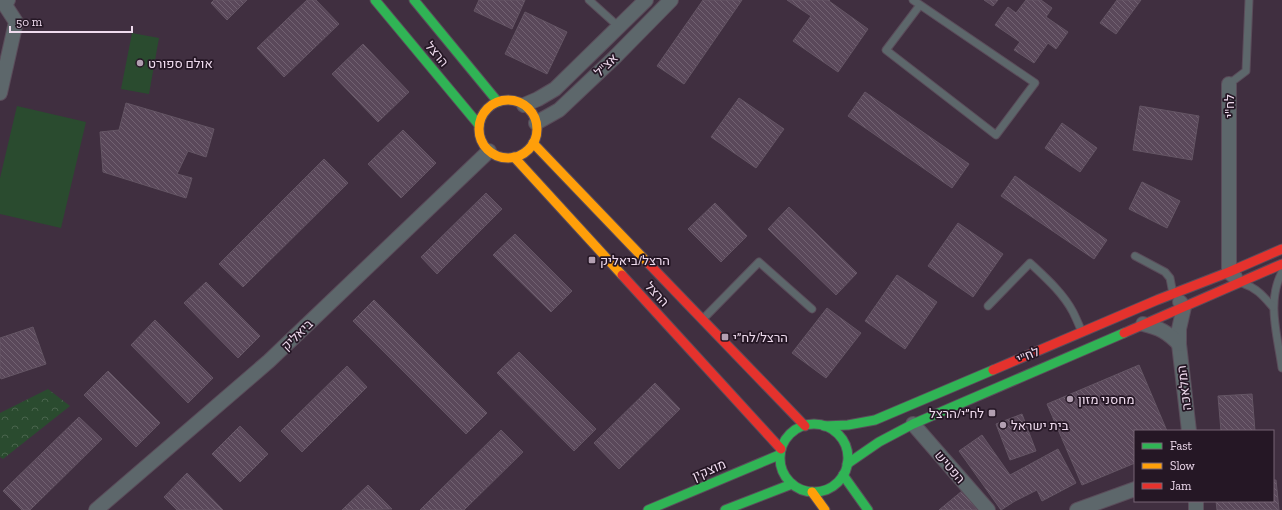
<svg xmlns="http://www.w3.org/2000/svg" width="1282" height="510" font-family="'Zilla Slab',Heebo,serif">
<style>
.park{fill:url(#park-crowns)}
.garden{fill:#2a4b2f}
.building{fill:url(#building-back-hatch);stroke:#645564}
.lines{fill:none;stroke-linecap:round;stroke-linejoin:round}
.lane-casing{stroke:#5a4c5a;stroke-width:9}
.street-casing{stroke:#5a4c5a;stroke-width:16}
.fast-casing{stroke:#5a4c5a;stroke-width:11}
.slow-casing{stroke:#5a4c5a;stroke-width:11}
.jam-casing{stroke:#5a4c5a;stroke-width:11}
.lane{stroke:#5d676b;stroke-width:7}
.street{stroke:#5d676b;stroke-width:14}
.fast{stroke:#30b455;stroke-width:9}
.slow{stroke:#ff9f0a;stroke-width:9}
.jam{stroke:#e5322d;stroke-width:9}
.poi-dot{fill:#b29fb1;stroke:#251725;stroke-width:1.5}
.labels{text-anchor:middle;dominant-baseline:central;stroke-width:3.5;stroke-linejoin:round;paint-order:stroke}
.street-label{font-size:13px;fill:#efdbee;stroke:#251725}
.poi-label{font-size:13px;fill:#efdbee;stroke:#251725;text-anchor:start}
</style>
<defs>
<pattern id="park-crowns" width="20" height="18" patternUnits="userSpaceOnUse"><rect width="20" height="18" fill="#2a4b2f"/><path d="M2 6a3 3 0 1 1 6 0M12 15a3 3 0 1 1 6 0" fill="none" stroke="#49644d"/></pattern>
<pattern id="building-back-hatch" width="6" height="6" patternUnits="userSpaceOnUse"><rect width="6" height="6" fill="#5a485a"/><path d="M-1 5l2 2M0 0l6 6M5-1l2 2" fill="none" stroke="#726272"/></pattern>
</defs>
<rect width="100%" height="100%" fill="#402f40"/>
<path class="park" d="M48,389L70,406L3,459L0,457V413Z"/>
<g class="garden">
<path d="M132,33L159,38L149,94L121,89Z"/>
<path d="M17,106L86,122L61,228L0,214V178Z"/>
</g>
<g class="building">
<path d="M214,0H247L227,20L211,3Z"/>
<path d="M307,0H316L339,24L284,77L257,48Z"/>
<path d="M479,0H525L512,29L474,11Z"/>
<path d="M703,0H742L684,84L657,66Z"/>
<path d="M787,0H830L829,1L868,29L838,72L793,41L811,16Z"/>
<path d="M984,0H998L993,6Z"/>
<path d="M1026,0H1041L1052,8L1046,17L1068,32L1056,49L1048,43L1034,63L1014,50L1020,42L995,25L1008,7L1016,13Z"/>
<path d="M1117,0H1141L1116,34L1100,23Z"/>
<path d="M525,12L567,32L547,74L505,54Z"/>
<path d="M363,44L409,92L378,122L332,74Z"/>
<path d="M865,92L969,164L952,188L848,116Z"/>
<path d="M739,98L784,129L756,168L711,137Z"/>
<path d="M126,103L214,129L206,157L188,151L177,174L192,178L186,198L103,172L100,132L119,130Z"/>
<path d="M1140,106L1199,116L1192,160L1133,150Z"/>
<path d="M1062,123L1097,148L1080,172L1045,148Z"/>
<path d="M403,130L436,163L401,198L368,164Z"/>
<path d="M324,159L348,183L243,287L219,264Z"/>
<path d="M1015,176L1107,240L1094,259L1001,196Z"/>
<path d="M1142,182L1180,201L1167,228L1129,209Z"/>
<path d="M486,193L502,209L437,274L421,257Z"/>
<path d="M715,203L747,236L721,262L688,229Z"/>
<path d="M789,207L857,273L836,295L768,229Z"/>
<path d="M958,223L1003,254L973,297L928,266Z"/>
<path d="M515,234L572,291L551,312L493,255Z"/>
<path d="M897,275L937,302L905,349L865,321Z"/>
<path d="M206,282L260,336L238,358L184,303Z"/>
<path d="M374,300L487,413L466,434L353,321Z"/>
<path d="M827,308L861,333L826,378L792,353Z"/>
<path d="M155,320L213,378L188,403L131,345Z"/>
<path d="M33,327L46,364L1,379L0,376V338Z"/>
<path d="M519,352L596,429L574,451L497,373Z"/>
<path d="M1139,365L1167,431H1135V463L1082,485L1047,404Z"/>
<path d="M347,366L367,387L302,452L281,431Z"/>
<path d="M108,371L160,423L136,447L84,395Z"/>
<path d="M655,383L680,409L619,469L594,443Z"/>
<path d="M1252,394L1255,431H1221L1218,396Z"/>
<path d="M1022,414L1036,451L1010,460L996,424Z"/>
<path d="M79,417L102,439L30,510H22L3,491Z"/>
<path d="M240,426L268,454L240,482L212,454Z"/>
<path d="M501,430L523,452L464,510H420Z"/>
<path d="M982,435L1010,475L1058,449L1076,483L1042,501L1037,490L1015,501L1001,510L959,451Z"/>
<path d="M187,473L223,510H177L164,497Z"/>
<path d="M1273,480H1276L1279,510H1217L1216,501H1273Z"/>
<path d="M368,485L392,509L342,510Z"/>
<path d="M962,491L977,510H939Z"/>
</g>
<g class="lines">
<defs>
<g id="lane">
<path d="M589,0L619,27"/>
<path d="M913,0L1035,83L996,135L886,50L920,5"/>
<path d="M1229,84L1246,71L1249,0"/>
<path d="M1135,256L1165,272L1170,278L1173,294"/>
<path d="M1282,272C1266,302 1278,337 1282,368"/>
<path d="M1244,284C1257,288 1264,297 1273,307"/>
<path d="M988,306L1030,263C1046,278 1063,293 1073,312C1076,318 1079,325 1082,332"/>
<path d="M703,319L759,262L812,309"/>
</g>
<g id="street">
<path d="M1229,84V272L1235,277"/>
<path d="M0,93L16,22L5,5L8,0"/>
<path d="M524,105L538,99L555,89L646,0"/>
<path d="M536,123L559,110L615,57L671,0"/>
<path d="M1180,302L1184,307L1179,329V344L1189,431"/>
<path d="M1143,324C1160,328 1167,332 1179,344"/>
<path d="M913,424L988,510"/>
<path d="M1196,501V510"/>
<path d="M96,510L269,361L489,151"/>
<path d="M1077,510L1135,489"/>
</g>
<g id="fast">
<path d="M375,0L479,125"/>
<path d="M414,0L498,102"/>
<circle cx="814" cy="458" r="34"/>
<path d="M824,426L848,425L875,420L993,370"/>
<path d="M847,464L879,442L913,424L1124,333"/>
<path d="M843,475L868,510"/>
<path d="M648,510L779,455"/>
<path d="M725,510L792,484"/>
</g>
<g id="slow">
<circle cx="508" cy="129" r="29"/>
<path d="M533,143L649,264"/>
<path d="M514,157L622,275"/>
<path d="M812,492L825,510"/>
</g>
<g id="jam">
<path d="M649,264L805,426"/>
<path d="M622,275L781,449"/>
<path d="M1124,333L1282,264"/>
<path d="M993,370L1157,300L1229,272L1282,249"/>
</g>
</defs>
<use href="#lane" class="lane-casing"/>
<use href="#street" class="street-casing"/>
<use href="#fast" class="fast-casing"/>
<use href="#slow" class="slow-casing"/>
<use href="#jam" class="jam-casing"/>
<use href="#lane" class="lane"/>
<use href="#street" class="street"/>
<use href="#fast" class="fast"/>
<use href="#slow" class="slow"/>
<use href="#jam" class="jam"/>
</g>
<g class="poi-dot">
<circle cx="140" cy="63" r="4"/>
<rect x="588" y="256" width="8" height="8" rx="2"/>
<rect x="721" y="333" width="8" height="8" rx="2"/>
<circle cx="1070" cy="399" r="4"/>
<rect x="988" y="409" width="8" height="8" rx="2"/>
<circle cx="1003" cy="425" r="4"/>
</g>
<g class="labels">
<g class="street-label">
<text transform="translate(437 54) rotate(50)">הרצל</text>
<text transform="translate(606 65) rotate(-44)">אצ"ל</text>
<text transform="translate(1229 106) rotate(-90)">לח"י</text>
<text transform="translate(657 294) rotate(47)">הרצל</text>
<text transform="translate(297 335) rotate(-44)">ביאליק</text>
<text transform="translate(1028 355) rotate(-23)">לח"י</text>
<text transform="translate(1184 388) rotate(-97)">המלאכה</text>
<text transform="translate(950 467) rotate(49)">הפטיש</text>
<text transform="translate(709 470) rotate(-23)">מוצקין</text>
</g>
<g class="poi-label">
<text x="148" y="63">אולם ספורט</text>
<text x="600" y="260">הרצל/ביאליק</text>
<text x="733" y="337">הרצל/לח״י</text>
<text x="1078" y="399">מחסני מזון</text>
<text x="984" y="413" text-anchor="end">לח״י/הרצל</text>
<text x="1011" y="425">בית ישראל</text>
</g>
</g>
<rect x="1134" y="430" width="140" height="72" fill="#251725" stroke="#766575"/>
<rect x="1142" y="443" width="20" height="6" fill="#30b455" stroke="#766575"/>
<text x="1170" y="450" font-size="12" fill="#efdbee">Fast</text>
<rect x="1142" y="463" width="20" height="6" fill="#ff9f0a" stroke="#766575"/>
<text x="1170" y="470" font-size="12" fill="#efdbee">Slow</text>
<rect x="1142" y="483" width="20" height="6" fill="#e5322d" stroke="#766575"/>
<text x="1170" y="490" font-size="12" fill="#efdbee">Jam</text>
<path d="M10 26v6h122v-6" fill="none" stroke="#efdbee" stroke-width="2"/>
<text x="16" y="26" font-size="12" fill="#efdbee" stroke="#251725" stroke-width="3" paint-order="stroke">50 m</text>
</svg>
